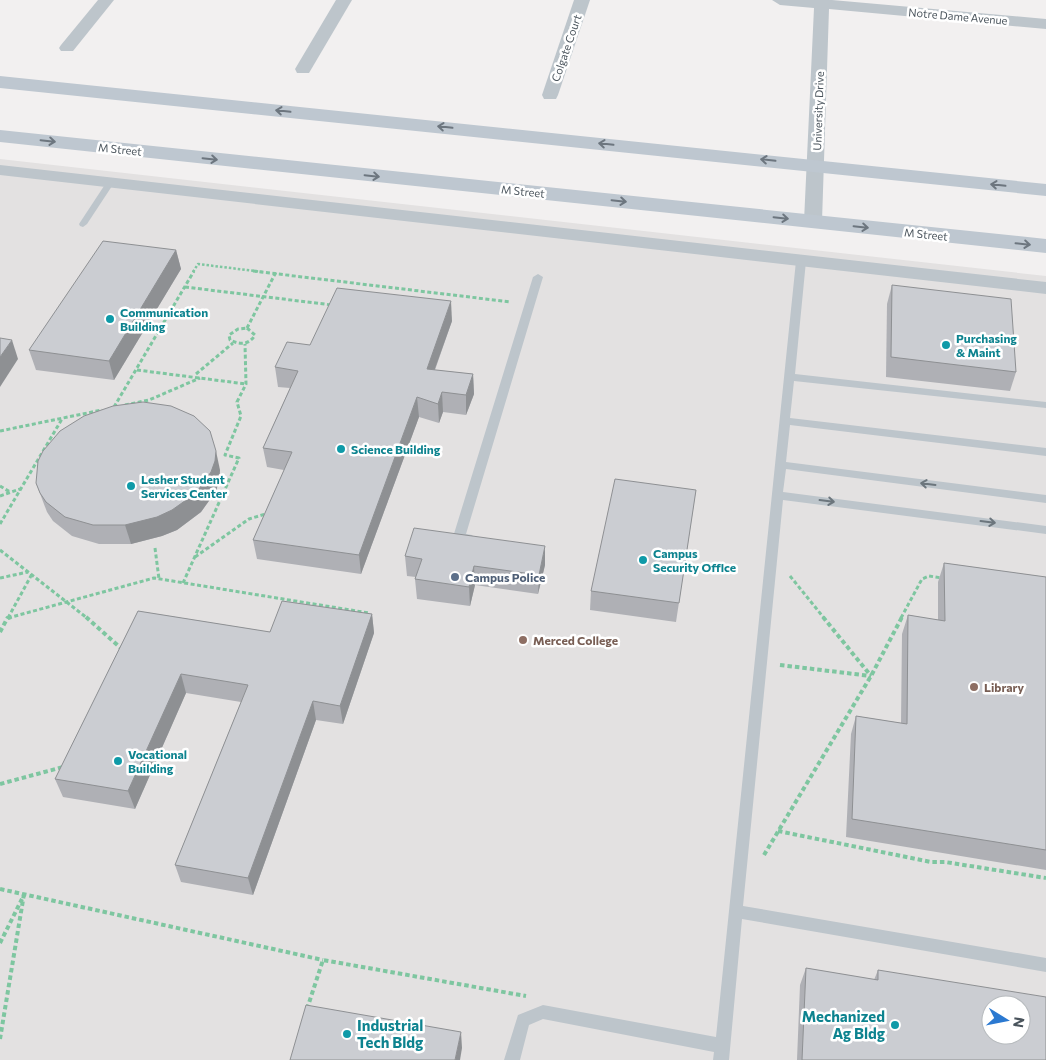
<svg xmlns="http://www.w3.org/2000/svg" width="1046" height="1060" font-family="Commissioner,sans-serif">
<style>
.education{fill:#e3e1e1;fill-rule:evenodd}
.lines{fill:none;stroke-linecap:round;stroke-linejoin:round}
.path-far2{stroke:#7ec6a0;stroke-width:2.5;stroke-dasharray:2.5 2;stroke-linecap:butt}
.path-far1{stroke:#7ec6a0;stroke-width:3;stroke-dasharray:4 2.5;stroke-linecap:butt}
.path{stroke:#7ec6a0;stroke-width:4;stroke-dasharray:4.5 3;stroke-linecap:butt}
.lane{fill:#bdc5cb;fill-rule:evenodd}
.street{fill:#bdc5cb;fill-rule:evenodd}
.secondary{fill:#bec7d0;fill-rule:evenodd}
.wall{fill:#afb0b5}
.shaded-wall{fill:#8e9093}
.building{fill:#cbcdd2;stroke:#8e9093;fill-rule:evenodd}
.oneway{stroke:#6d767f}
.oneway2{stroke:#6c767d}
.culture-dot{fill:#0f9aa8;stroke:#fff;stroke-width:2}
.service-dot{fill:#5c6f8a;stroke:#fff;stroke-width:2}
.education-dot{fill:#8d6e63;stroke:#fff;stroke-width:2}
.labels{text-anchor:middle;dominant-baseline:central;stroke-width:5;stroke-linejoin:round;paint-order:stroke}
.far-street-label{font-size:11px;fill:#4a545c;stroke:#fff}
.culture-label{font-size:12px;font-weight:bold;fill:#0d838f;stroke:#fff;text-anchor:start}
.service-label{font-size:12px;font-weight:bold;fill:#4e5e75;stroke:#fff;text-anchor:start}
.education-label{font-size:12px;font-weight:bold;fill:#785e54;stroke:#fff;text-anchor:start}
.near-culture-label{font-size:15px;font-weight:bold;fill:#0d838f;stroke:#fff;text-anchor:end}
</style>
<rect width="100%" height="100%" fill="#f2f0f0"/>
<path class="education" d="M0,159L1046,276V1060H0ZM991,1005H1021V1035H991Z"/>
<g class="lines">
<path class="path-far2" d="M193,272L198,264L263,272"/>
<g class="path-far1">
<path d="M253,271L511,302"/>
<path d="M185,287L332,305"/>
<path d="M247,328L255,335C249,345 240,345 230,340L229,335L238,329Z"/>
<path d="M247,328L276,272"/>
<path d="M137,370L246,384"/>
<path d="M196,374L233,343"/>
<path d="M125,405L149,400L200,378"/>
<path d="M114,407L194,271"/>
<path d="M0,431L102,410"/>
<path d="M0,486L10,492"/>
<path d="M0,496L20,489"/>
<path d="M0,524L62,419"/>
<path d="M155,548L159,579"/>
<path d="M0,550L87,618"/>
<path d="M195,557L249,519L269,513"/>
<path d="M790,576L824,618"/>
<path d="M0,578L28,572"/>
<path d="M183,583L239,458L225,455L241,416L237,402L246,384L245,344"/>
<path d="M8,618L154,578L369,613"/>
<path d="M8,618L32,574"/>
<path d="M901,618L922,579L929,576L942,578"/>
</g>
<g class="path">
<path d="M86,617L123,650"/>
<path d="M823,617L871,676"/>
<path d="M8,618L11,617"/>
<path d="M0,632L8,617"/>
<path d="M780,665L871,676"/>
<path d="M0,784L63,767"/>
<path d="M778,831L931,862H945L1046,878"/>
<path d="M764,855L871,676L902,617"/>
<path d="M0,889L323,960"/>
<path d="M0,943L22,899"/>
<path d="M307,1009L323,960L526,996"/>
<path d="M0,1039L24,894"/>
</g>
<g class="lane">
<path d="M110,180L114,183L87,224L83,227L80,226L79,224L106,183Z"/>
<path d="M801,258L806,261L795,374L1046,402V408L794,381L790,418L1046,448V456L790,425L786,462L1046,495V503L786,469L783,492L1046,526V534L783,500L743,906L1046,958V972L742,919L729,1060H713L714,1052L543,1019L529,1025L520,1060H504L518,1015L543,1005L716,1037L796,261Z"/>
<path d="M538,274L543,277L466,534L472,535L474,538L468,542L455,540L453,537L533,277Z"/>
</g>
<g class="street">
<path d="M98,0H114L73,51H61L59,48L61,45Z"/>
<path d="M336,0H352L309,73H297L295,69Z"/>
<path d="M574,0H590L558,95L556,99H544L542,95Z"/>
<path d="M772,0H832L1046,19V29L829,9L822,221L820,225H806L804,221L814,8L780,5Z"/>
<path d="M0,165L1046,282V294L0,175Z"/>
</g>
<g class="secondary">
<path d="M0,76L1046,184V196L0,88Z"/>
<path d="M0,130L1046,239V253L0,142Z"/>
</g>
</g>
<g class="wall">
<path d="M176,250L181,269L114,380L36,370L29,350Z"/>
<path d="M892,285L1016,372L1010,391L886,377L887,304Z"/>
<path d="M452,321L435,370L473,374L474,394L466,415L443,412L439,423L419,417L361,574L257,559L253,540L284,470L267,467L263,448L290,388L278,387L275,367L310,345Z"/>
<path d="M220,470L219,481L216,491L201,512L177,530L162,536L131,544H99L72,536L53,521L47,512L36,483Z"/>
<path d="M696,490L676,622L590,610L591,591Z"/>
<path d="M405,556L545,565L538,594L475,585L470,606L417,599L415,579L416,577L407,576Z"/>
<path d="M944,563L1046,577V870L846,837L851,734L856,716L901,723L902,634L908,615L938,620V582Z"/>
<path d="M138,611L270,632L372,614L374,633L343,724L316,720L253,895L181,882L175,865L241,702L186,693L135,809L63,797L55,779Z"/>
<path d="M806,968L874,980L878,970L1046,1060H797L800,985Z"/>
</g>
<g class="shaded-wall">
<path d="M176,250L181,269L114,380L109,361Z"/>
<path d="M451,301L452,321L428,388L427,369Z"/>
<path d="M12,340L18,359L0,387V357Z"/>
<path d="M473,374L474,394L466,415V395Z"/>
<path d="M442,392L443,412L439,423L438,404Z"/>
<path d="M417,397L419,417L361,574L359,555Z"/>
<path d="M216,451L220,470L219,481L216,491L201,512L177,530L162,536L131,544L125,525Z"/>
<path d="M545,546V565L538,594L539,575Z"/>
<path d="M474,566L475,585L470,606L469,587Z"/>
<path d="M372,614L374,633L343,724L340,706Z"/>
<path d="M181,674L186,693L135,809L128,791Z"/>
<path d="M313,701L316,720L253,895L248,878Z"/>
<path d="M461,1032L462,1048L460,1060H455Z"/>
</g>
<g class="building">
<path d="M103,241L176,250L109,361L29,350Z"/>
<path d="M892,285L1011,299L1016,372L891,357Z"/>
<path d="M337,288L451,301L427,369L473,374L466,395L442,392L438,404L417,397L359,555L253,540L292,452L263,448L298,371L275,367L287,342L310,345Z"/>
<path d="M0,338L12,340L0,357Z"/>
<path d="M143,402L171,406L194,416L210,431L216,451L215,461L211,472L196,493L172,510L157,517L125,525H93L65,517L46,502L40,493L36,483L38,461L43,451L60,431L84,416L113,406Z"/>
<path d="M615,479L696,490L679,603L591,591Z"/>
<path d="M414,528L545,546L539,575L474,566L469,587L415,579L422,559L405,556Z"/>
<path d="M944,563L1046,577V850L852,819L856,716L907,724L908,615L945,621Z"/>
<path d="M282,601L372,614L340,706L313,701L248,878L175,865L248,685L181,674L128,791L55,779L138,611L270,632Z"/>
<path d="M806,968L878,980V970L1046,997V1060H802ZM991,1005H1021V1035H991Z"/>
<path d="M306,1005L461,1032L455,1060H290Z"/>
</g>
<defs><path id="oneway-shaft" d="M-6 0H5M1.5-3L5.5 0L1.5 3" fill="none" stroke-width="1.6" stroke-linecap="round" stroke-linejoin="round" transform="scale(1.25)"/></defs>
<g class="oneway">
<use href="#oneway-shaft" transform="translate(283 111) rotate(-174)"/>
<use href="#oneway-shaft" transform="translate(445 127) rotate(-174)"/>
<use href="#oneway-shaft" transform="translate(48 141) rotate(6)"/>
<use href="#oneway-shaft" transform="translate(606 144) rotate(-174)"/>
<use href="#oneway-shaft" transform="translate(210 159) rotate(6)"/>
<use href="#oneway-shaft" transform="translate(768 160) rotate(-174)"/>
<use href="#oneway-shaft" transform="translate(372 176) rotate(6)"/>
<use href="#oneway-shaft" transform="translate(998 185) rotate(-174)"/>
<use href="#oneway-shaft" transform="translate(619 201) rotate(6)"/>
<use href="#oneway-shaft" transform="translate(781 218) rotate(6)"/>
<use href="#oneway-shaft" transform="translate(861 227) rotate(6)"/>
<use href="#oneway-shaft" transform="translate(1023 244) rotate(6)"/>
</g>
<g class="oneway2">
<use href="#oneway-shaft" transform="translate(928 484) rotate(-173)"/>
<use href="#oneway-shaft" transform="translate(827 501) rotate(7)"/>
<use href="#oneway-shaft" transform="translate(988 522) rotate(7)"/>
</g>
<g class="culture-dot">
<circle cx="110" cy="319" r="5"/>
<circle cx="946" cy="345" r="5"/>
<circle cx="341" cy="449" r="5"/>
<circle cx="131" cy="486" r="5"/>
<circle cx="643" cy="560" r="5"/>
<circle cx="118" cy="761" r="5"/>
<circle cx="895" cy="1025" r="5"/>
<circle cx="347" cy="1034" r="5"/>
</g>
<circle class="service-dot" cx="455" cy="577" r="5"/>
<g class="education-dot">
<circle cx="523" cy="640" r="5"/>
<circle cx="974" cy="687" r="5"/>
</g>
<g class="labels">
<g class="far-street-label">
<text transform="translate(958 16) rotate(5)">Notre Dame Avenue</text>
<text transform="translate(566 48) rotate(-71)">Colgate Court</text>
<text transform="translate(818 111) rotate(-88)">University Drive</text>
<text transform="translate(120 149) rotate(6)">M Street</text>
<text transform="translate(523 191) rotate(6)">M Street</text>
<text transform="translate(926 234) rotate(6)">M Street</text>
</g>
<g class="culture-label">
<text x="120" y="312">Communication<tspan x="120" dy="14">Building</tspan></text>
<text x="956" y="338">Purchasing<tspan x="956" dy="14">&amp; Maint</tspan></text>
<text x="351" y="449">Science Building</text>
<text x="141" y="479">Lesher Student<tspan x="141" dy="14">Services Center</tspan></text>
<text x="653" y="553">Campus<tspan x="653" dy="14">Security Office</tspan></text>
<text x="128" y="754">Vocational<tspan x="128" dy="14">Building</tspan></text>
</g>
<g class="service-label">
<text x="465" y="577">Campus Police</text>
</g>
<g class="education-label">
<text x="533" y="640">Merced College</text>
<text x="984" y="687">Library</text>
</g>
<g class="near-culture-label">
<text x="885" y="1016">Mechanized<tspan x="885" dy="17">Ag Bldg</tspan></text>
<text x="357" y="1025" text-anchor="start">Industrial<tspan x="357" dy="17">Tech Bldg</tspan></text>
</g>
</g>
<g transform="translate(1006 1020) rotate(100)"><circle r="24" fill="#ffffff" stroke="#b7bbbe"/>
<path d="M0-4L9 19L0 12L-9 19Z" fill="#2b79d1"/>
<text y="-8" font-size="14" font-weight="bold" text-anchor="middle" fill="#4a545c">N</text>
</g>
</svg>
